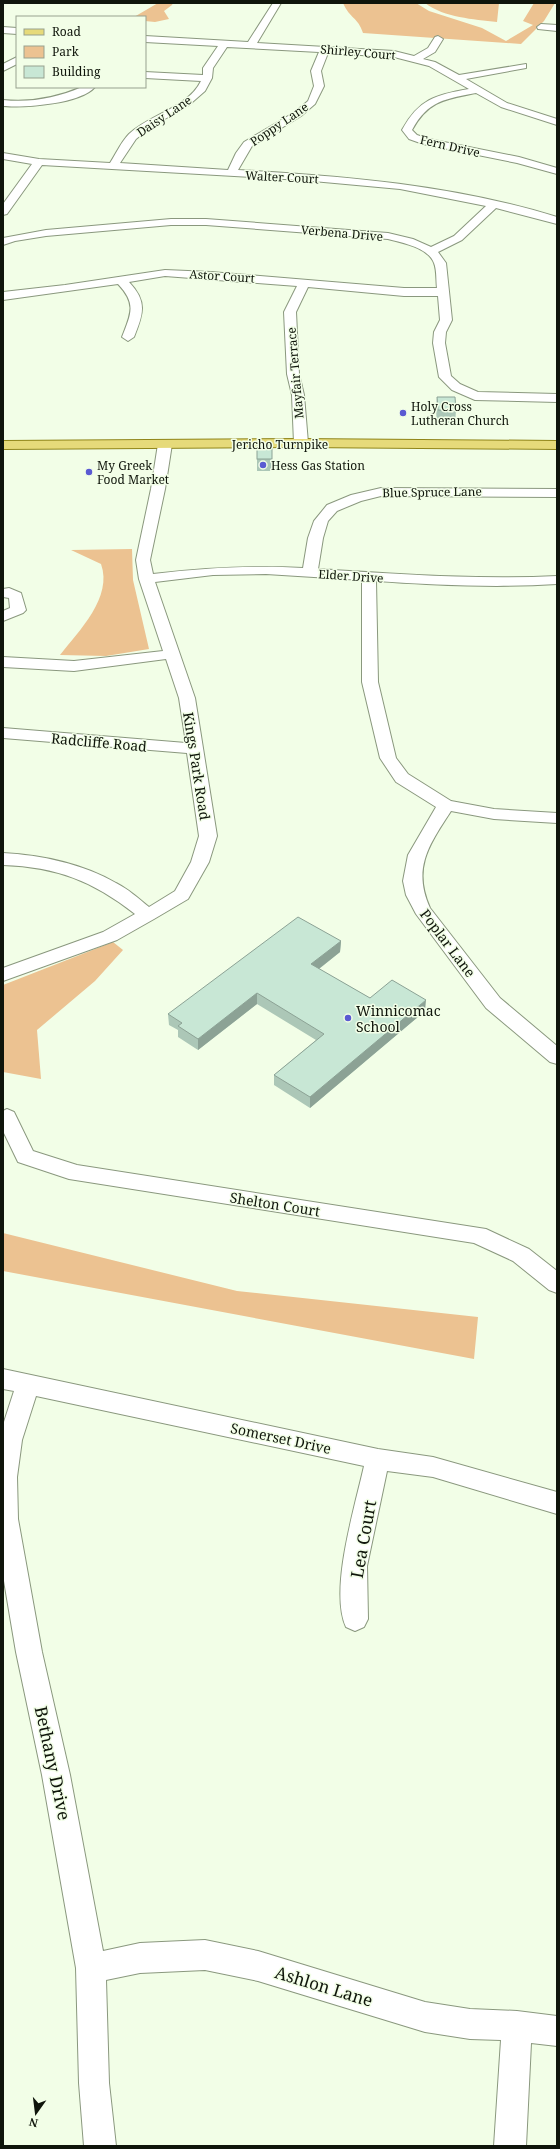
<svg xmlns="http://www.w3.org/2000/svg" width="560" height="2149" font-family="'Noto Serif',serif">
<style>
.green{fill:#ecc291}
.lines{fill:none;stroke-linecap:round;stroke-linejoin:round}
.minor-casing{stroke:#8a987e;stroke-width:2}
.major-casing{stroke:#90851a;stroke-width:2}
.minor{fill:#fff;fill-rule:evenodd}
.major{fill:#e6da7a;fill-rule:evenodd}
.wall{fill:#acc7b7}
.shaded-wall{fill:#8ca295}
.building{fill:#c8e7d5;stroke:#8ca295}
.poi-dot{fill:#5a5ad2;stroke:#f2fee7;stroke-width:1.5}
.labels{text-anchor:middle;dominant-baseline:central;stroke-width:3;stroke-linejoin:round;paint-order:stroke}
.far-street-label{font-size:12px;fill:#0f150b;stroke:#f2fee7}
.far-poi-label{font-size:12px;fill:#0f150b;stroke:#f2fee7;text-anchor:start}
.street-label{font-size:14px;fill:#0f150b;stroke:#f2fee7}
.poi-label{font-size:14px;fill:#0f150b;stroke:#f2fee7;text-anchor:start}
.near-street-label{font-size:17px;fill:#0f150b;stroke:#f2fee7}
</style>
<rect width="100%" height="100%" fill="#f2fee7"/>
<g class="green">
<path d="M158,3H173L172,5L164,11L169,19L155,22L145,21V17H134Z"/>
<path d="M343,3H416L429,11L482,28L506,41L533,25L523,21L534,3H555L544,21L521,44L363,33C358,17 350,19 343,3Z"/>
<path d="M425,3H499L497,22C473,19 445,18 425,3Z"/>
<path d="M132,549L133,580L149,649L106,656L60,655C79,631 113,597 101,564L71,550Z"/>
<path d="M113,942L123,950L95,981L37,1030L41,1079L3,1072V985Z"/>
<path d="M3,1233L237,1291L478,1317L474,1359L3,1271Z"/>
</g>
<g class="lines">
<defs>
<g id="minor">
<path d="M273,3H281L257,43L394,51L414,56L428,48L435,37L438,36L443,39L435,52L423,59L435,62L459,75L526,64V68L466,79L507,103L557,119V125L501,107L476,93C446,99 428,100 412,130L417,135L429,139L519,157L557,168V174L517,163L423,144L409,139L402,130C419,99 435,95 469,89L429,66L394,57L328,53L321,71L324,86L315,104L301,116L252,146L238,170C345,176 454,185 557,217V224L496,208L462,240L438,252L446,263L452,320L446,332L445,343L451,376L460,384L478,392L557,394V402L475,400L452,390L439,377L433,343L434,332L440,320L438,296H404L308,287L296,312L299,374L304,395L308,443L301,447L294,443L292,395L287,374L284,312L297,286L165,276L129,282C148,302 143,314 134,337L128,341L122,337C131,314 137,304 118,284L3,300V292L65,285L165,270L211,272L404,288H437C436,281 437,270 434,263C428,247 402,243 388,239L206,225H171L46,236L15,241L3,245V238L46,230L171,219H206L388,233L413,239L431,247L454,236L486,206L400,189L302,180L42,165L7,214L3,215V204L32,164L3,159V153L39,159L110,163C116,154 121,142 129,134C150,114 188,108 201,81L145,78V72L203,75V68L218,46L145,42V36L248,42ZM227,47L319,52L311,71L314,86L308,101L295,112L244,142L236,153L228,170L120,163L136,139L151,127L189,105L205,91L212,78L213,68Z"/>
<path d="M541,24L557,25V31L538,29L537,27Z"/>
<path d="M3,27L17,28V34L3,33Z"/>
<path d="M17,57V64L3,71V64Z"/>
<path d="M82,87H95C80,104 24,108 3,106V100C31,103 56,98 82,87Z"/>
<path d="M165,440L172,444L165,489L150,560L153,574C205,568 251,565 303,568L308,538L314,521L327,505L351,495L381,488L557,489V497L381,496L361,501L337,511L328,521L323,538L318,569C398,574 477,580 557,576V584C497,588 437,585 376,581L378,682L396,758L408,774L451,801L494,809L557,813V823L494,819L451,811C429,845 412,868 430,908L500,998L557,1046V1064L550,1062L486,1008L416,914L406,895L403,881L408,855L436,807L396,782L380,758L362,682V580L266,574L213,575L155,582L195,698L217,836L209,862L188,899L154,919L117,940L3,981V968L103,932L135,914C93,881 57,867 3,865V853C41,855 83,864 116,883C128,889 138,898 149,907L175,891L191,862L199,836L187,753L3,738V728L186,743L179,698L166,659L74,671L3,667V657L74,661L163,651L139,579L136,560L151,489L158,444Z"/>
<path d="M9,588L21,593L26,610L23,613L3,621V611L10,608L9,598L3,597V589Z"/>
<path d="M7,1109L14,1112L33,1151L77,1165L486,1229L529,1249L557,1271V1293L549,1290L513,1261L474,1243L69,1179L18,1162L3,1131V1111Z"/>
<path d="M3,1369L378,1449L433,1457L557,1492V1514L433,1477L387,1471L367,1566L368,1619L364,1627L355,1631L346,1627C329,1590 355,1507 364,1466L36,1396L22,1440L17,1477L18,1519L42,1652L70,1775L103,1951L140,1943L205,1940L258,1951L425,2002L470,2009L517,2011L557,2016V2046L531,2043L526,2146H494L501,2040L470,2039L425,2032L258,1981L205,1970L140,1973L106,1980L109,2083L116,2146H84L79,2083L76,1968L42,1775L16,1652L3,1575V1425L14,1391L3,1389Z"/>
</g>
<path id="major" d="M301,439L557,441V449L301,447L3,449V441Z"/>
</defs>
<use href="#minor" class="minor-casing"/>
<use href="#major" class="major-casing"/>
<use href="#minor" class="minor"/>
<use href="#major" class="major"/>
</g>
<g class="wall">
<path d="M437,397L456,411L455,423H437L436,410Z"/>
<path d="M272,446V471H257V459Z"/>
<path d="M341,941L340,952L319,969L370,998L425,1011L310,1108L274,1085V1075L316,1040L257,1004L198,1050L178,1037V1030L169,1025L168,1014Z"/>
</g>
<g class="shaded-wall">
<path d="M341,941L340,952L311,975V964Z"/>
<path d="M257,993V1004L198,1050V1039Z"/>
<path d="M426,1000L425,1011L310,1108V1097Z"/>
</g>
<g class="building">
<path d="M437,397H455L456,411L438,410Z"/>
<rect x="257" y="446" width="15" height="13"/>
<path d="M298,917L341,941L311,964L370,998L392,980L426,1000L310,1097L274,1075L324,1034L257,993L198,1039L178,1026L182,1023L168,1014Z"/>
</g>
<g class="poi-dot">
<circle cx="403" cy="413" r="4"/>
<circle cx="263" cy="465" r="4"/>
<circle cx="89" cy="472" r="4"/>
<circle cx="348" cy="1018" r="4"/>
</g>
<g class="labels">
<g class="far-street-label">
<text transform="translate(358 52) rotate(5)">Shirley Court</text>
<text transform="translate(164 116) rotate(-34)">Daisy Lane</text>
<text transform="translate(279 124) rotate(-34)">Poppy Lane</text>
<text transform="translate(450 146) rotate(13)">Fern Drive</text>
<text transform="translate(282 177) rotate(3)">Walter Court</text>
<text transform="translate(342 233) rotate(5)">Verbena Drive</text>
<text transform="translate(222 276) rotate(4)">Astor Court</text>
<text transform="translate(295 373) rotate(-95)">Mayfair Terrace</text>
<text x="280" y="444">Jericho Turnpike</text>
<text transform="translate(432 492) rotate(-1)">Blue Spruce Lane</text>
<text transform="translate(351 576) rotate(4)">Elder Drive</text>
</g>
<g class="far-poi-label">
<text x="411" y="406">Holy Cross<tspan x="411" dy="14">Lutheran Church</tspan></text>
<text x="97" y="465">My Greek<tspan x="97" dy="14">Food Market</tspan></text>
<text x="271" y="465">Hess Gas Station</text>
</g>
<g class="street-label">
<text transform="translate(99 742) rotate(5)">Radcliffe Road</text>
<text transform="translate(197 766) rotate(81)">Kings Park Road</text>
<text transform="translate(448 943) rotate(53)">Poplar Lane</text>
<text transform="translate(275 1204) rotate(9)">Shelton Court</text>
<text transform="translate(281 1438) rotate(12)">Somerset Drive</text>
</g>
<g class="poi-label">
<text x="356" y="1010">Winnicomac<tspan x="356" dy="16">School</tspan></text>
</g>
<g class="near-street-label">
<text transform="translate(363 1539) rotate(-80)">Lea Court</text>
<text transform="translate(53 1763) rotate(78)">Bethany Drive</text>
<text transform="translate(324 1986) rotate(17)">Ashlon Lane</text>
</g>
</g>
<rect width="560" height="2149" fill="none" stroke="#0f150b" stroke-width="8"/>
<rect x="16" y="16" width="130" height="72" fill="#f2fee7" stroke="#97a18f"/>
<rect x="24" y="29" width="20" height="6" fill="#e6da7a" stroke="#97a18f"/>
<text x="52" y="36" font-size="12" fill="#0f150b">Road</text>
<rect x="24" y="46" width="20" height="12" fill="#ecc291" stroke="#97a18f"/>
<text x="52" y="56" font-size="12" fill="#0f150b">Park</text>
<rect x="24" y="66" width="20" height="12" fill="#c8e7d5" stroke="#97a18f"/>
<text x="52" y="76" font-size="12" fill="#0f150b">Building</text>
<g transform="translate(36 2113) rotate(194)" stroke="#f2fee7" stroke-width="3" paint-order="stroke">
<path d="M0-3L7 15L0 10L-7 15Z" fill="#0f150b"/>
<text y="-6" font-size="11" font-weight="bold" text-anchor="middle" fill="#0f150b">N</text>
</g>
</svg>
